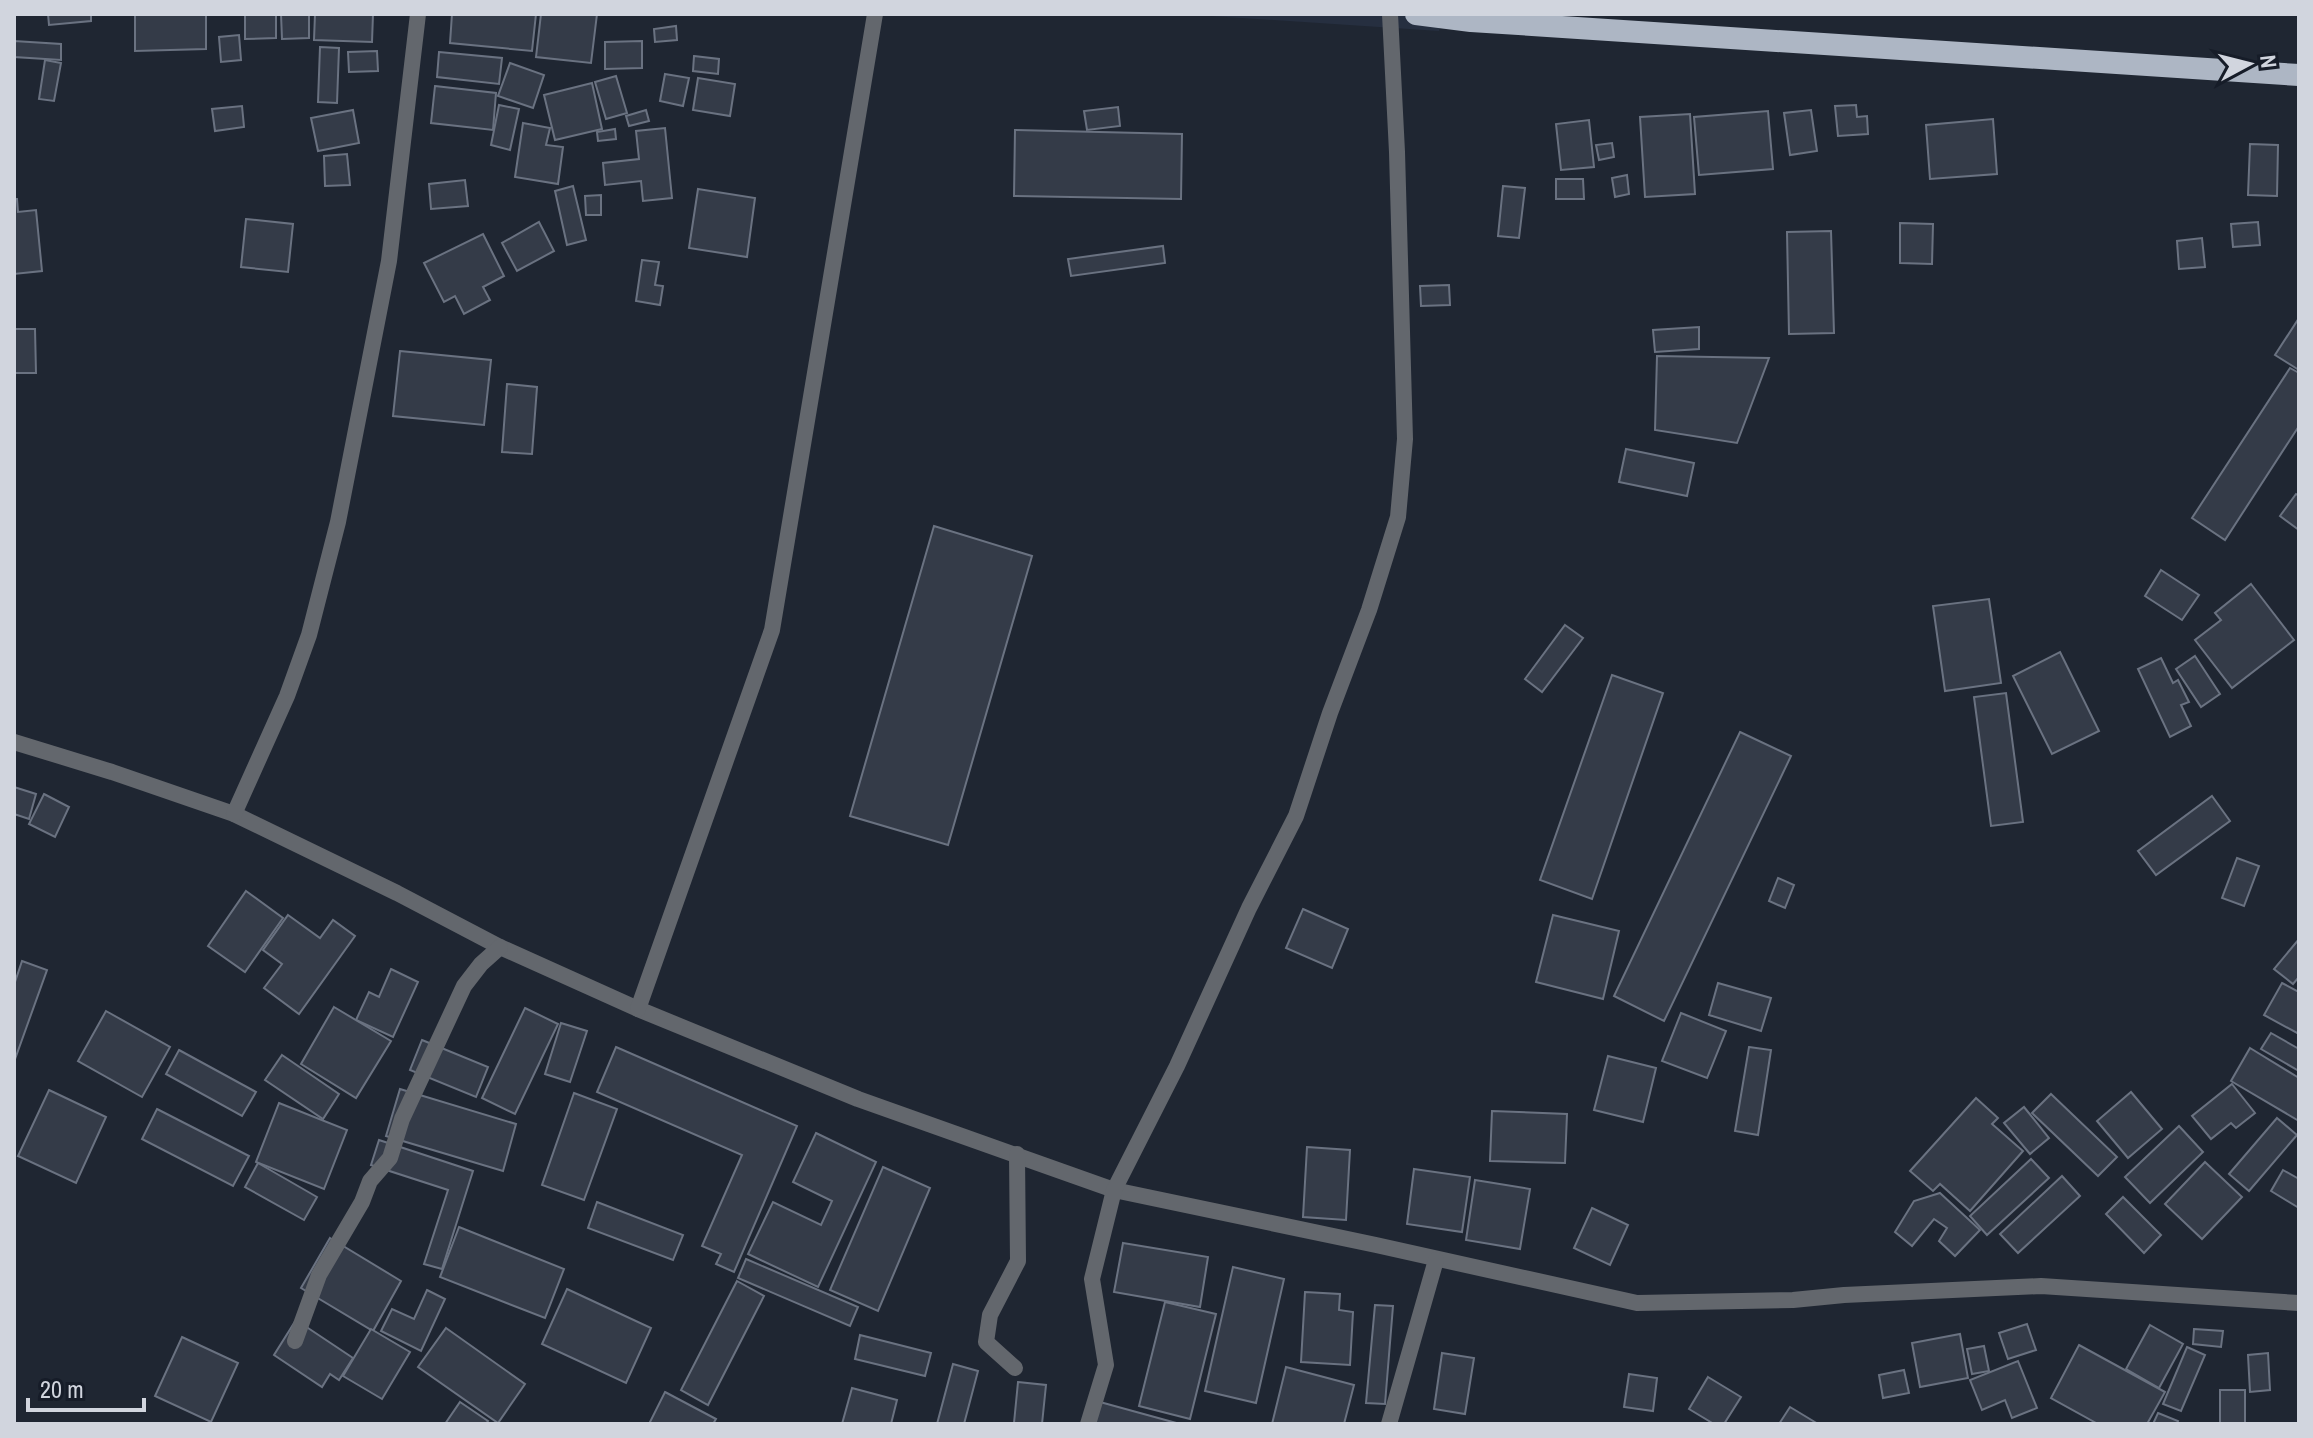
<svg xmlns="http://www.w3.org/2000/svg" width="2313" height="1438" font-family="'Archivo Narrow',sans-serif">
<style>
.built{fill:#262f40}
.building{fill:#343b48;stroke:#6a7281;stroke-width:2}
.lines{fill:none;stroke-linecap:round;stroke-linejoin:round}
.minor{stroke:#63676d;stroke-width:16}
.trunk{stroke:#adb6c4;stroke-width:22}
</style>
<rect width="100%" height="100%" fill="#1f2632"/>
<path class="built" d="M1181,14H1443L1439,31Z"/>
<g class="building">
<path d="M48,14H91V21L49,25Z"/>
<path d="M135,14H206V49L135,51Z"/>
<path d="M245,14H276V38L245,39Z"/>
<path d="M281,14H309V38L282,39Z"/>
<path d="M315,14H373L372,42L314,40Z"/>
<path d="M452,14H536L532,51L450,43Z"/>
<path d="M541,14H597L591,63L536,57Z"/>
<path d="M676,26L677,40L655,42L654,29Z"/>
<path d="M239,35L241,60L221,62L219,37Z"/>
<path d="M14,41L61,44V60L14,57Z"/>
<path d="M642,41V68L605,69V42Z"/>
<path d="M320,47L339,48L337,103L318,102Z"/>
<path d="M377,51L378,71L349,72L348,52Z"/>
<path d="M439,52L502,58L499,84L437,77Z"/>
<path d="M694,56L719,59L718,74L693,71Z"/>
<path d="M45,60L61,63L54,101L39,99Z"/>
<path d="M510,63L544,75L533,108L498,96Z"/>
<path d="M665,74L689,78L683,106L660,101Z"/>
<path d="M616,76L627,113L606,119L595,82Z"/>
<path d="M698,78L735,84L730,116L693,110Z"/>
<path d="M592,83L602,129L555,140L544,95Z"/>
<path d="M435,86L496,93L493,130L431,123Z"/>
<path d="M499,105L519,109L510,150L491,145Z"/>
<path d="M1856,105L1857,117L1867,116L1868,134L1838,136L1835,106Z"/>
<path d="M242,106L244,127L215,131L212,109Z"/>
<path d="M1118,107L1120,126L1087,130L1084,111Z"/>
<path d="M353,110L359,143L318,151L311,118Z"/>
<path d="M646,110L649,121L629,126L626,116Z"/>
<path d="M1811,110L1817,151L1790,155L1784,113Z"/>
<path d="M1768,111L1773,169L1699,175L1694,117Z"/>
<path d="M1690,114L1695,194L1645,197L1640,117Z"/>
<path d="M1993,119L1997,174L1930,179L1926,125Z"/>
<path d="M1589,120L1594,167L1561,170L1556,124Z"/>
<path d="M523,123L550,128L546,145L563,147L558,184L515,177Z"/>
<path d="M665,128L672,198L643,201L641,181L605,185L603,163L639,159L636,131Z"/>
<path d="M615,129L616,139L598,141L597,132Z"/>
<path d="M1015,130L1182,134L1181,199L1014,196Z"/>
<path d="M1612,143L1614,157L1599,160L1596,145Z"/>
<path d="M2250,144L2278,145L2277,196L2248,195Z"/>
<path d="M347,154L350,185L325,186L324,156Z"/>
<path d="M1627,175L1629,194L1615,197L1612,178Z"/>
<path d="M1556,179H1583L1584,199H1556Z"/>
<path d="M465,180L468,206L431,209L429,184Z"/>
<path d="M573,186L586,240L567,245L555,191Z"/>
<path d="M1503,186L1525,188L1519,238L1498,236Z"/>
<path d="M698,189L755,198L747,257L689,248Z"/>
<path d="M601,195V215H586L585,196Z"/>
<path d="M14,199H17L18,212L36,210L42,271L14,274Z"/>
<path d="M246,219L293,224L288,272L241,267Z"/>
<path d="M539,222L554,251L517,271L502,243Z"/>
<path d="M2258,222L2260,245L2233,247L2231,224Z"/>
<path d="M1900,223L1933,224L1932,264L1900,263Z"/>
<path d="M1831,231L1834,333L1789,334L1787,232Z"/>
<path d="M483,234L504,276L483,287L490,300L464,314L455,296L444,302L424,263Z"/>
<path d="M2202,238L2205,267L2179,269L2177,241Z"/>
<path d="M1163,246L1165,263L1071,276L1068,259Z"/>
<path d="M642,260L659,262L655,285L663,286L660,305L636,301Z"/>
<path d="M1449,285L1450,305L1421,306L1420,286Z"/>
<path d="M2299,318V370L2275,355Z"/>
<path d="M1699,327V349L1655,352L1653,330Z"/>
<path d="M14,329H35L36,373H14Z"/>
<path d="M400,351L491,360L484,425L393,416Z"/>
<path d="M1657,356L1769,358L1737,443L1655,430Z"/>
<path d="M2290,368L2299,373V426L2225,540L2192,518Z"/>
<path d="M507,384L537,387L532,454L502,452Z"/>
<path d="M1626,449L1694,463L1687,496L1619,482Z"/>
<path d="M2296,494L2299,496V530L2280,516Z"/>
<path d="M934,526L1032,556L948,845L850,816Z"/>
<path d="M2161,570L2199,595L2182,620L2145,596Z"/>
<path d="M2251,584L2294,640L2232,688L2195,640L2221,620L2215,613Z"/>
<path d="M1989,599L2001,683L1945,691L1933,606Z"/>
<path d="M1565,625L1583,638L1542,692L1525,679Z"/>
<path d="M2060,652L2099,731L2052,754L2013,676Z"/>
<path d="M2195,656L2220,694L2201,707L2176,669Z"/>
<path d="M2161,658L2173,683L2178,680L2189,702L2181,705L2191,726L2170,737L2138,669Z"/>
<path d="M1612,675L1663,693L1592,899L1540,880Z"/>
<path d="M2006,693L2023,822L1991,826L1974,697Z"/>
<path d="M1740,732L1791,756L1664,1021L1614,996Z"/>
<path d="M14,787L36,794L29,819L14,814Z"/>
<path d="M44,794L69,807L55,837L29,824Z"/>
<path d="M2212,796L2230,821L2156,875L2138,851Z"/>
<path d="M2237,858L2259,866L2244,906L2222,898Z"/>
<path d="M1778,878L1794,885L1785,908L1769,901Z"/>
<path d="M246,891L283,918L245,972L208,946Z"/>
<path d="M1303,909L1348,929L1332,968L1286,948Z"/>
<path d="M288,915L320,938L333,920L355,936L299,1014L264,988L282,964L263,950Z"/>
<path d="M1553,915L1619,931L1603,999L1536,982Z"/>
<path d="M2299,939V977L2293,984L2274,969Z"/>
<path d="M22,961L47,970L14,1062V985Z"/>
<path d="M391,969L418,982L393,1037L356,1020L369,992L379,997Z"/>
<path d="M1718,983L1771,998L1761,1031L1709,1015Z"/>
<path d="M2282,983L2299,992V1034L2264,1015Z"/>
<path d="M334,1007L391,1041L356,1098L301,1064Z"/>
<path d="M525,1008L558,1024L515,1114L482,1098Z"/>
<path d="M106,1011L170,1047L142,1097L78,1061Z"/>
<path d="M1681,1013L1726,1031L1707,1078L1662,1061Z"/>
<path d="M561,1023L587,1031L570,1082L545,1074Z"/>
<path d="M2271,1033L2299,1049V1071L2261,1049Z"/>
<path d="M422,1040L488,1067L476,1097L410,1070Z"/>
<path d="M616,1047L797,1126L734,1272L716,1264L721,1254L702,1246L742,1155L597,1092Z"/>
<path d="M1749,1047L1771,1050L1758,1135L1735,1131Z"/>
<path d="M2250,1048L2299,1078V1121L2231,1081Z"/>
<path d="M179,1050L256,1092L242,1116L166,1074Z"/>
<path d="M282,1055L339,1094L323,1119L265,1080Z"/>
<path d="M1608,1056L1656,1068L1643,1122L1594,1110Z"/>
<path d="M2232,1084L2255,1113L2236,1128L2231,1123L2211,1139L2192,1116Z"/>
<path d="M400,1089L516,1124L503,1171L386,1136Z"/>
<path d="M49,1090L106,1117L76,1183L18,1156Z"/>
<path d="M2131,1092L2162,1129L2128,1158L2097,1121Z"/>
<path d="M574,1093L617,1109L584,1200L542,1185Z"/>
<path d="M2051,1094L2117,1157L2098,1176L2032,1113Z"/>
<path d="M1976,1098L1998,1118L1992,1124L2023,1151L1970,1211L1940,1184L1933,1191L1910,1171Z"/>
<path d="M279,1103L347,1130L324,1189L256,1162Z"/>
<path d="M2024,1107L2049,1138L2030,1154L2004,1123Z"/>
<path d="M157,1109L249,1156L233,1186L142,1139Z"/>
<path d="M1492,1111L1567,1114L1565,1163L1490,1161Z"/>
<path d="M2277,1118L2297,1135L2249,1191L2229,1174Z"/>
<path d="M2179,1126L2203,1152L2150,1203L2125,1177Z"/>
<path d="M816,1133L876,1162L818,1287L748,1254L773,1202L821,1225L832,1201L793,1182Z"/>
<path d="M379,1140L473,1171L442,1269L424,1264L448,1190L371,1165Z"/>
<path d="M1307,1147L1350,1150L1346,1220L1303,1217Z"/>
<path d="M2031,1159L2049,1178L1987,1235L1970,1216Z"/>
<path d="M2205,1162L2242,1197L2202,1239L2165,1204Z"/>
<path d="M258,1163L317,1197L304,1220L245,1187Z"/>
<path d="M883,1167L930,1188L878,1311L830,1290Z"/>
<path d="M1414,1169L1470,1177L1462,1232L1407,1224Z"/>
<path d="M2283,1170L2299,1179V1208L2271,1191Z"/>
<path d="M2062,1176L2080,1196L2018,1253L2000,1234Z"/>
<path d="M1475,1180L1530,1189L1520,1249L1466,1240Z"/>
<path d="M1940,1193L1980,1230L1955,1256L1939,1241L1947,1228L1934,1219L1912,1246L1895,1232L1914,1201Z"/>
<path d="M2123,1197L2161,1235L2144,1253L2106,1214Z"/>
<path d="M597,1202L683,1235L673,1260L588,1228Z"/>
<path d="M1592,1208L1628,1225L1610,1265L1574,1248Z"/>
<path d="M459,1227L564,1269L545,1318L440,1277Z"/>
<path d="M330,1238L401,1281L373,1331L301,1288Z"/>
<path d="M1123,1243L1208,1257L1200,1307L1114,1292Z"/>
<path d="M746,1259L858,1307L850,1326L738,1278Z"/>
<path d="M1233,1267L1284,1279L1256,1403L1205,1391Z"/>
<path d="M737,1281L764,1296L708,1405L681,1390Z"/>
<path d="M567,1289L651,1328L626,1383L542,1344Z"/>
<path d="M427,1290L445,1299L421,1351L381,1331L392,1309L414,1319Z"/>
<path d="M1305,1292L1340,1294L1339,1310L1353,1312L1350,1365L1301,1362Z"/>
<path d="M1165,1302L1216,1314L1190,1419L1139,1406Z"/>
<path d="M1375,1305L1393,1306L1385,1404L1366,1403Z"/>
<path d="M296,1320L353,1358L339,1380L330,1374L322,1387L274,1355Z"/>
<path d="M2027,1324L2036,1350L2008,1359L1999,1333Z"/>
<path d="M2150,1325L2183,1344L2159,1388L2126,1369Z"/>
<path d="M446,1328L525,1384L498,1423L418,1367Z"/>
<path d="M371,1329L410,1352L382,1399L343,1376Z"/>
<path d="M2194,1329L2223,1331L2221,1347L2193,1344Z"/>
<path d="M1960,1334L1968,1378L1920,1387L1912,1343Z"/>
<path d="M860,1335L931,1353L925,1376L855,1359Z"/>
<path d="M182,1337L238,1363L211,1422L155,1396Z"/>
<path d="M2079,1345L2165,1392L2147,1424H2098L2051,1398Z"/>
<path d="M1984,1346L1989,1371L1972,1374L1967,1349Z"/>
<path d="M2187,1347L2205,1355L2181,1411L2163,1404Z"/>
<path d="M1442,1353L1474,1358L1465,1414L1434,1409Z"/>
<path d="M2268,1353L2270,1390L2250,1392L2248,1355Z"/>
<path d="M2018,1361L2037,1408L2012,1418L2005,1400L1982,1410L1970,1380Z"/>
<path d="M953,1364L978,1371L964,1424H937Z"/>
<path d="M1286,1367L1354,1385L1344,1424H1272Z"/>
<path d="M1904,1370L1909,1393L1883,1398L1879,1375Z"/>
<path d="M1629,1374L1657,1378L1653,1411L1624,1407Z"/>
<path d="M1708,1377L1741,1397L1724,1424H1714L1689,1409Z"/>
<path d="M1018,1382L1046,1385L1042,1424L1014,1423Z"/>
<path d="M852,1388L897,1400L891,1424H842Z"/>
<rect x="2220" y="1390" width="25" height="34"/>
<path d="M665,1392L716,1419L713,1424H649Z"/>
<path d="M460,1402L488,1421L486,1424H445Z"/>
<path d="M1100,1402L1180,1424H1094Z"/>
<path d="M1790,1407L1818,1424H1779Z"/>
<path d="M2158,1413L2178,1421L2177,1424H2153Z"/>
</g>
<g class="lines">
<g class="minor">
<path d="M14,742L112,772L234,814L397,893L500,947L638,1009L858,1099L1114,1190L1376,1245L1637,1303L1793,1300L1844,1295L2041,1286L2299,1303"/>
<path d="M234,814L287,696L309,635L338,522L389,261L418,14"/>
<path d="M638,1009L772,630L875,14"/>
<path d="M295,1341L319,1275L362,1202L370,1181L390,1158L402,1119L464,986L481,964L500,947"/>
<path d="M1015,1368L986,1342L990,1315L1018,1261L1017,1154"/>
<path d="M1088,1424L1106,1365L1092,1279L1114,1190L1177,1066L1249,908L1296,816L1330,713L1369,610L1398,517L1405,439L1397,152L1390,14"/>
<path d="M1389,1424L1436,1260"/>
</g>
<path class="trunk" d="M1416,14L1471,21L2299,75"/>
</g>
<rect width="2313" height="1438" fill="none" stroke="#d1d5de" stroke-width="32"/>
<g transform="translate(2249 64) rotate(83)" stroke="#161c28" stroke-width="6" paint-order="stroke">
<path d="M0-6L14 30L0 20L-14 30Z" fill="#d1d5de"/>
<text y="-12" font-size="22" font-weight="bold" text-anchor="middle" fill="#d1d5de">N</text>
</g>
<path d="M28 1398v12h116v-12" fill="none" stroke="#d1d5de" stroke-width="4"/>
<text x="40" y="1398" font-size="24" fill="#d1d5de" stroke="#161c28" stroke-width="6" paint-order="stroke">20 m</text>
</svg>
